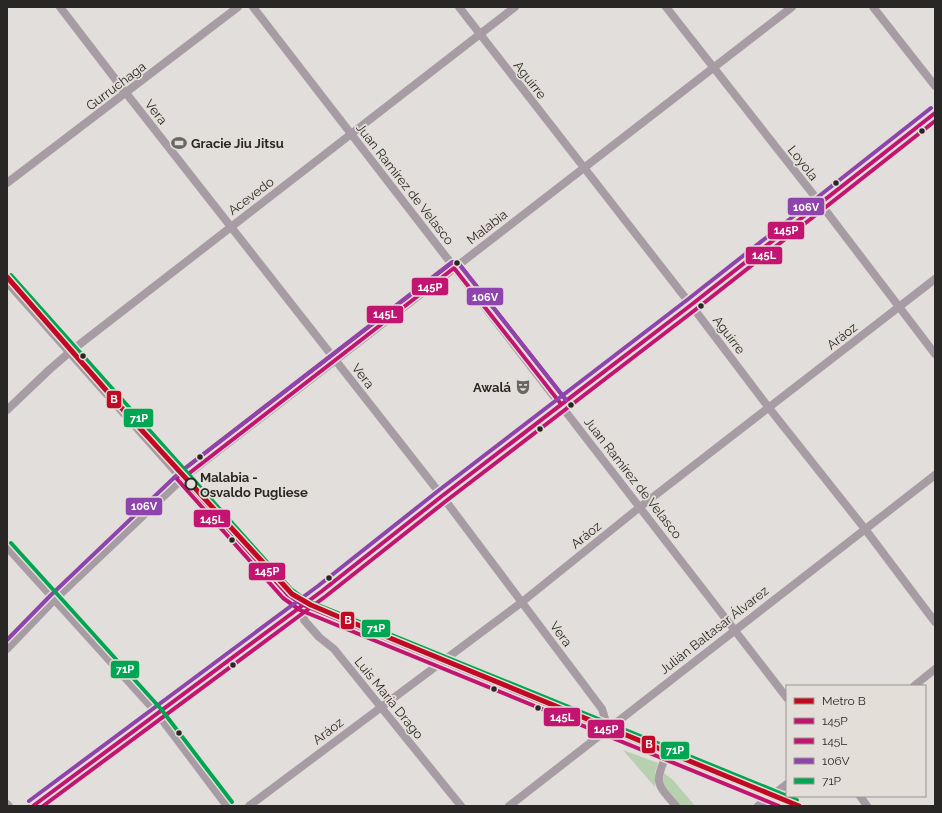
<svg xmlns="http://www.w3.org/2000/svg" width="942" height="813" font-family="Raleway,sans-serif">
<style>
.green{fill:#b6d0b0}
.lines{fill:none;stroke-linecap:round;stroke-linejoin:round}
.minor{stroke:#a89ca4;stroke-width:8}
.secondary{stroke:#afa4ab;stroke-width:11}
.primary{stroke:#a99aa4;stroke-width:12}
.bus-1-casing{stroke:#e4ded8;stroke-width:7}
.bus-2-casing{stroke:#e4ded8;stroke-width:7}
.bus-3-casing{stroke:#e4ded8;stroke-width:7}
.bus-4-casing{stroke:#e4ded8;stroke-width:7}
.bus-1{stroke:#c11571;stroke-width:4}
.bus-2{stroke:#c11571;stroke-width:4}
.bus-3{stroke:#8e44ad;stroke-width:4}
.bus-4{stroke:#00a651;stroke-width:4}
.metro-1-casing{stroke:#e4ded8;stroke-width:8}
.metro-1{stroke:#c20924;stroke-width:5}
.bus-dot{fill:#292725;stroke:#e4ded8;stroke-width:1.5}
.stop-dot{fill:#e4ded8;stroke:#292725;stroke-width:2}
.labels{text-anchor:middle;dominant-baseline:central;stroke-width:3.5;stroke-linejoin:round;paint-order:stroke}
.street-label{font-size:13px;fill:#292725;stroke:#e4ded8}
.poi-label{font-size:13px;font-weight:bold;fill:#292725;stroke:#e4ded8;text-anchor:start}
.stop-label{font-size:13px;font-weight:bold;fill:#292725;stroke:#e4ded8;text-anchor:start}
.line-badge{stroke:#e4ded8;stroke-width:1.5}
.badge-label{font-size:11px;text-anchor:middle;font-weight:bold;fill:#fff}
</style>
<rect width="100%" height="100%" fill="#e1dedb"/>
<g class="green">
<path d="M623,750L658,763L655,773V787Z"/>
<path d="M664,773L673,780L695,806H680C671,797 660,786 664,773Z"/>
</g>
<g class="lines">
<g class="minor">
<path d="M60,7L126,93L442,496L602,709L608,729"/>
<path d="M253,7L787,698"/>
<path d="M459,7L691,305L769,408L865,529L935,622"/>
<path d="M666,7L820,203L935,354"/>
<path d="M873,7L935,86"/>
<path d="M7,183L238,7"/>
<path d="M7,410L49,370L71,351L515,7"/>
<path d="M7,547L157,713L227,806"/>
<path d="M303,605L304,620L319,637L334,649L461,806"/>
<path d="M7,649L54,600L183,478L792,7"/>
<path d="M914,686L935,669"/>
<path d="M667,753C655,783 655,782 676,806"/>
<path d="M860,796L867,806"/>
<path d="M7,804L9,806"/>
<path d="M249,806L522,602L640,507L935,279"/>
<path d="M509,806L935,475"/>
<path d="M758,806L787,784"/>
</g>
<path class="secondary" d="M33,806L322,591L442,496L691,305L935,113"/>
<path class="primary" d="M7,279L287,594L303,605L322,612L795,806"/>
<defs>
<g id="bus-1">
<path d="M561,404L454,268L183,478L287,594L303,605L795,806"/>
<path d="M33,806L322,591L442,496L691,305L935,113"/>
</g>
<g id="bus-2">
<path d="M566,400L459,264L453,262L179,473L177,479L283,598L300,610L779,806"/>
<path d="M43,806L326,596L446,501L695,310L935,121"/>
</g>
<g id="bus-3">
<path d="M7,640L50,596L179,473L452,262H455L459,264L566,400"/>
<path d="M29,801L318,586L438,491L687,300L931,108"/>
</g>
<g id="bus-4">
<path d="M11,275L291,589L306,600L797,800"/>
<path d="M11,543L161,709L232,802"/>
</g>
</defs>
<use href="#bus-1" class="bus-1-casing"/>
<use href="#bus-2" class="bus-2-casing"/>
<use href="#bus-3" class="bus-3-casing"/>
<use href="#bus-4" class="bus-4-casing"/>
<use href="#bus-1" class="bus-1"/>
<use href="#bus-2" class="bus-2"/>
<use href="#bus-3" class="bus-3"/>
<use href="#bus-4" class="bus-4"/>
<defs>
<path id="metro-1" d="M7,277L126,413L292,594L311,605L351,622L799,806"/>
</defs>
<use href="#metro-1" class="metro-1-casing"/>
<use href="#metro-1" class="metro-1"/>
</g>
<defs>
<symbol id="stadium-bare" viewBox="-9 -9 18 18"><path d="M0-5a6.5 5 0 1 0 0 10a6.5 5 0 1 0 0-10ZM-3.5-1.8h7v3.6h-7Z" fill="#696765" stroke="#e4ded8" stroke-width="2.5" paint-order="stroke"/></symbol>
<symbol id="theatre-bare" viewBox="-9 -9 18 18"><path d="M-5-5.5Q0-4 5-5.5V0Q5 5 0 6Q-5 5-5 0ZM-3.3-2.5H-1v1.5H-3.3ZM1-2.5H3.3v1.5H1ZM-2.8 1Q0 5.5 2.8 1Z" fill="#696765" stroke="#e4ded8" stroke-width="2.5" paint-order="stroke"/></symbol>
</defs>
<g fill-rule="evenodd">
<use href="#stadium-bare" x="168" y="132" width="22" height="22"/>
<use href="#theatre-bare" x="512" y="376" width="22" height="22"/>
</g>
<g class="bus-dot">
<circle cx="922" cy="131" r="3.5"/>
<circle cx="836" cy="183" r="3.5"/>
<circle cx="457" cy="263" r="3.5"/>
<circle cx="701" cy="306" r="3.5"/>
<circle cx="83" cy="356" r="3.5"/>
<circle cx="571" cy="405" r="3.5"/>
<circle cx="540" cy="429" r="3.5"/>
<circle cx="200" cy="457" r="3.5"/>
<circle cx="232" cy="540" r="3.5"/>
<circle cx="329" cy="578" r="3.5"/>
<circle cx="233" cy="665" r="3.5"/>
<circle cx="494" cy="689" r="3.5"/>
<circle cx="538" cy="708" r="3.5"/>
<circle cx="179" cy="733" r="3.5"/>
</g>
<circle class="stop-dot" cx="191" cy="484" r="5.5"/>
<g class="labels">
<g class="street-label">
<text transform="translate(530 80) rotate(52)">Aguirre</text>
<text transform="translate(116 86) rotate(-37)">Gurruchaga</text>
<text transform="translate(156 112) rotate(52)">Vera</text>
<text transform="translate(803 163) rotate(52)">Loyola</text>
<text transform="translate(405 184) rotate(52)">Juan Ramírez de Velasco</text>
<text transform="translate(251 196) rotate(-37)">Acevedo</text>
<text transform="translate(487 227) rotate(-38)">Malabia</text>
<text transform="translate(729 335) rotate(53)">Aguirre</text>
<text transform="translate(842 336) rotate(-38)">Aráoz</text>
<text transform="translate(363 376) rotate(52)">Vera</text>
<text transform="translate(633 478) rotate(52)">Juan Ramírez de Velasco</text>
<text transform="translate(586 535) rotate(-39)">Aráoz</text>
<text transform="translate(714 630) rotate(-38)">Julián Baltasar Álvarez</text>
<text transform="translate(561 634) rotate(53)">Vera</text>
<text transform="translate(389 698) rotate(51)">Luis María Drago</text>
<text transform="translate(328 731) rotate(-37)">Aráoz</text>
</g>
<g class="poi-label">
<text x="191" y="143">Gracie Jiu Jitsu</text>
<text x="511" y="387" text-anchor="end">Awalá</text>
</g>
<g class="stop-label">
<text x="200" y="477">Malabia -<tspan x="200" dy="15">Osvaldo Pugliese</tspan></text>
</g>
</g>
<g class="line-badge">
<rect x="787" y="197" width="38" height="19" rx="4" fill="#8e44ad"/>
<rect x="767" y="221" width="38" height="19" rx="4" fill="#c11571"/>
<rect x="745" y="246" width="38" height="19" rx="4" fill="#c11571"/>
<rect x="411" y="277" width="38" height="19" rx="4" fill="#c11571"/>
<rect x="466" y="287" width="38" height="19" rx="4" fill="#8e44ad"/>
<rect x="366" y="305" width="38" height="19" rx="4" fill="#c11571"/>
<rect x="106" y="390" width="16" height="19" rx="4" fill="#c20924"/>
<rect x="123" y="408" width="31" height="20" rx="4" fill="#00a651"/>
<rect x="125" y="497" width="38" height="19" rx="4" fill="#8e44ad"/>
<rect x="193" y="509" width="38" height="19" rx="4" fill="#c11571"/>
<rect x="248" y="562" width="38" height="19" rx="4" fill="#c11571"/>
<rect x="340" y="611" width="15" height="19" rx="4" fill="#c20924"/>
<rect x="361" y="619" width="30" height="19" rx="4" fill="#00a651"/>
<rect x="110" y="660" width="30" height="19" rx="4" fill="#00a651"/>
<rect x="543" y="707" width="38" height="20" rx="4" fill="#c11571"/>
<rect x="587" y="719" width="38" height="20" rx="4" fill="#c11571"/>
<rect x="641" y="735" width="15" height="19" rx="4" fill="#c20924"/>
<rect x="660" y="741" width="30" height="19" rx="4" fill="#00a651"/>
</g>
<g class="badge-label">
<text x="806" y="211">106V</text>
<text x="786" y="234">145P</text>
<text x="764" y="259">145L</text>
<text x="430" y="291">145P</text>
<text x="485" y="301">106V</text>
<text x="385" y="318">145L</text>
<text x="114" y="403">B</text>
<text x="139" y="422">71P</text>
<text x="144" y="510">106V</text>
<text x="212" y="523">145L</text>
<text x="267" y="575">145P</text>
<text x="348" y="624">B</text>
<text x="376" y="632">71P</text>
<text x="125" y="673">71P</text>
<text x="562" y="721">145L</text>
<text x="606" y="733">145P</text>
<text x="649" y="748">B</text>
<text x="675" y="754">71P</text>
</g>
<rect width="942" height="813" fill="none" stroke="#292725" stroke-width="16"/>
<rect x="786" y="685" width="140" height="112" fill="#e4ded8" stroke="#999590"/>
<rect x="794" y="698" width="20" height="6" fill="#c20924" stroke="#999590"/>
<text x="822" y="705" font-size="12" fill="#292725">Metro B</text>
<rect x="794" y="718" width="20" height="6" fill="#c11571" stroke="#999590"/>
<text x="822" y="725" font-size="12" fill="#292725">145P</text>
<rect x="794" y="738" width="20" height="6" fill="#c11571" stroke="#999590"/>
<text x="822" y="745" font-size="12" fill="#292725">145L</text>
<rect x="794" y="758" width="20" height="6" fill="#8e44ad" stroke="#999590"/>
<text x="822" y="765" font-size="12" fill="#292725">106V</text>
<rect x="794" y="778" width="20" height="6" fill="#00a651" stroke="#999590"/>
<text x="822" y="785" font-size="12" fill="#292725">71P</text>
</svg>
